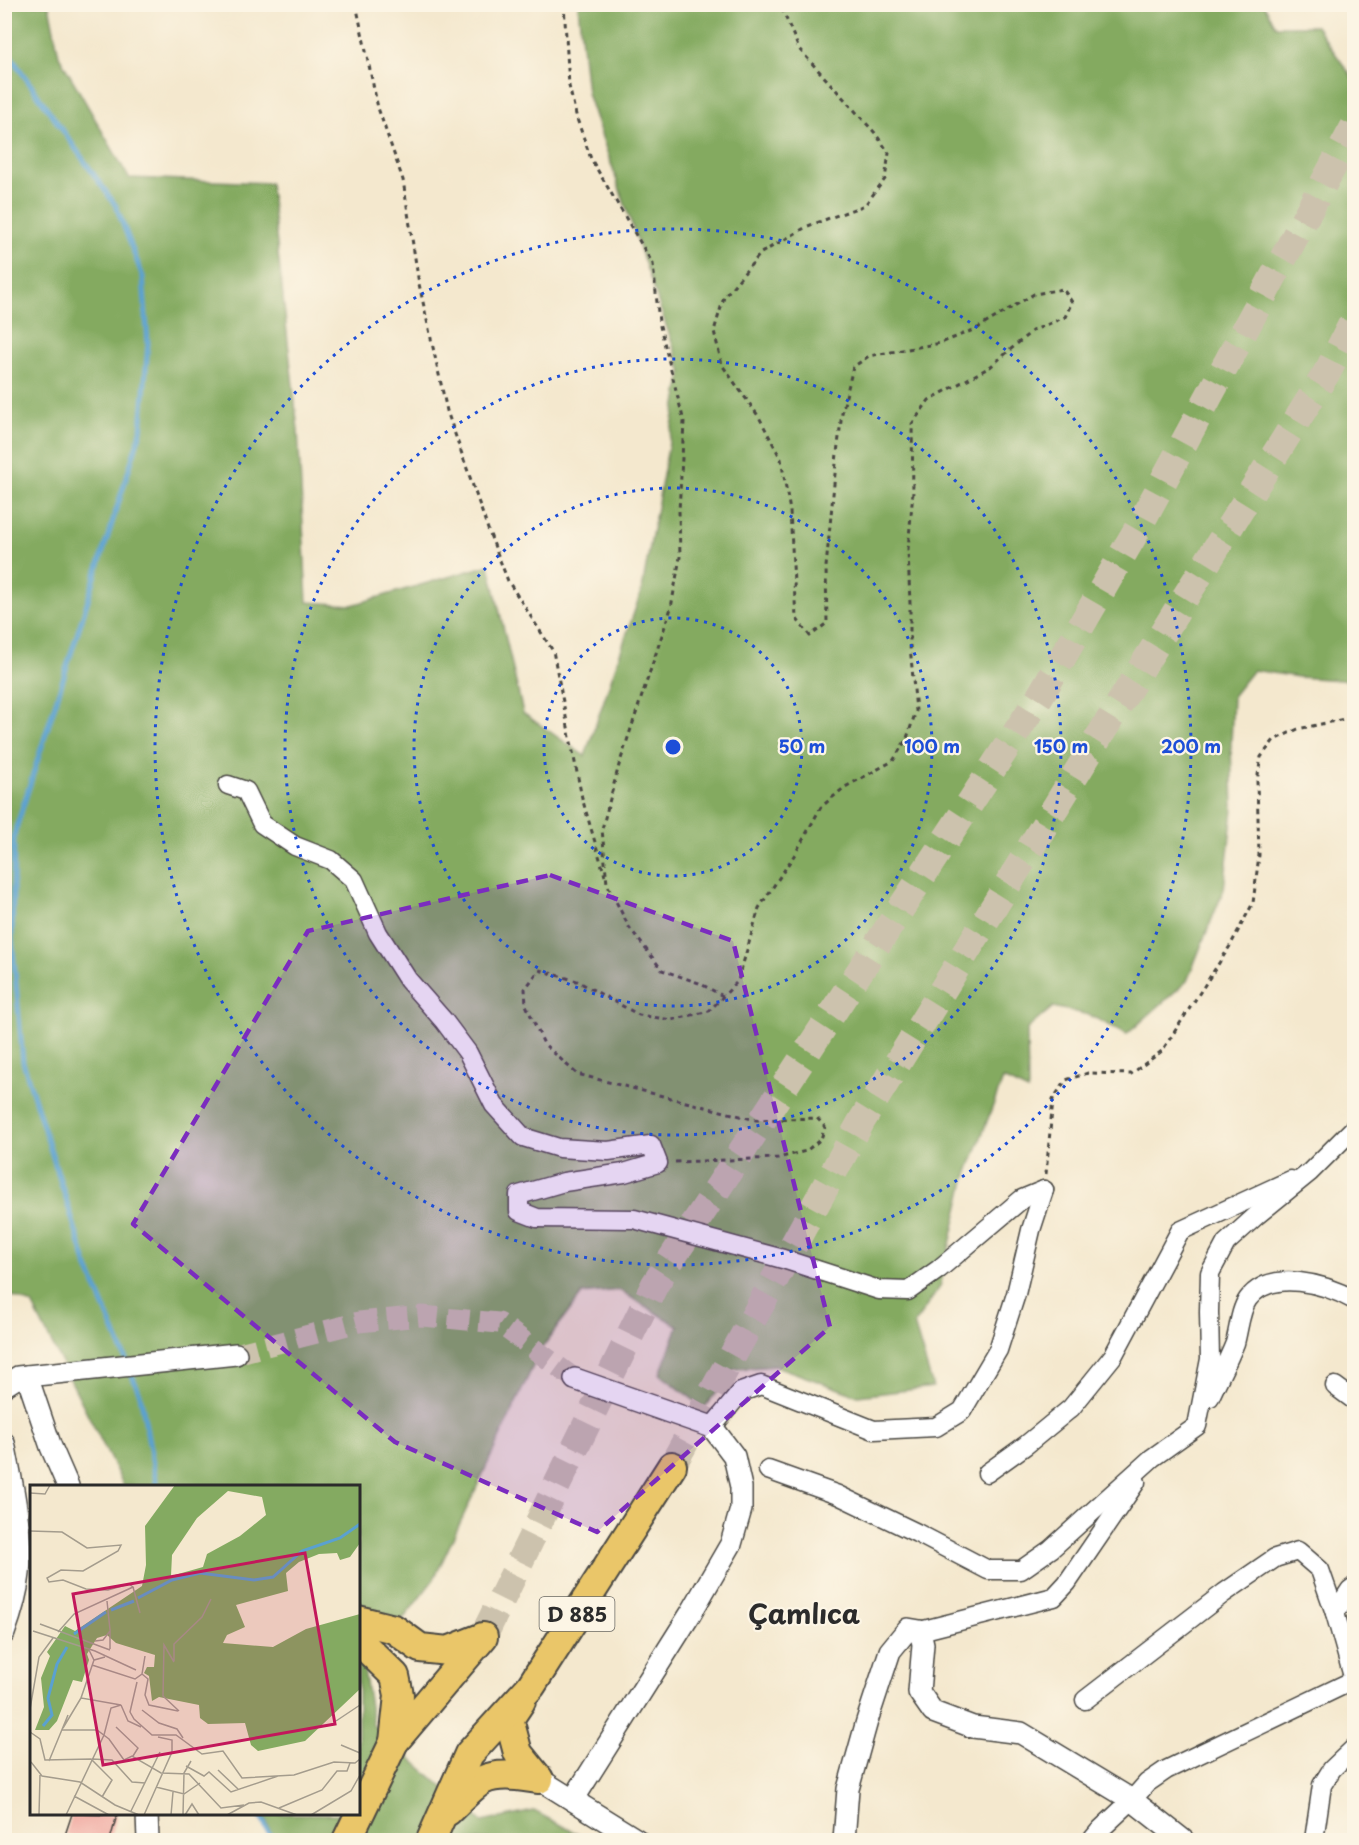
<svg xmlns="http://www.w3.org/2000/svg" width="1359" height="1845" font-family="'Playpen Sans',sans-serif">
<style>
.forest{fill:#84aa61;stroke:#586a46;stroke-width:1.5}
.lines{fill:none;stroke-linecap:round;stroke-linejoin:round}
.stream{stroke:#5aa1d0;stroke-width:5}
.building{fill:#ef9d96}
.tertiary-tunnel{stroke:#ccc2ad;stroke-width:21;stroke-dasharray:21 10;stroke-linecap:butt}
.trunk-tunnel{stroke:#ccc2ad;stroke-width:28;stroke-dasharray:28 14;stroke-linecap:butt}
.minor-casing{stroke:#494743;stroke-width:21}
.tertiary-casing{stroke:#494743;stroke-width:24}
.trunk-casing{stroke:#494743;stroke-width:32}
.path{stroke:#494743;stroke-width:3;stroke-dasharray:4.5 4.5;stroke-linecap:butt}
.minor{stroke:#fff;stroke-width:18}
.tertiary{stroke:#fff;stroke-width:21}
.trunk{stroke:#eac669;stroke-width:28}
.marked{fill:#7b2cbf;fill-opacity:0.2;stroke:#7b2cbf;stroke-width:4.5;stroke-dasharray:12 8;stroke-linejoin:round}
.ring{fill:none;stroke:#1d4ed8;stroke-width:3;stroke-dasharray:3 6}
.labels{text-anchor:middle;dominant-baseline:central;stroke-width:4.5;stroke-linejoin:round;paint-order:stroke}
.shield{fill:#fcf5e5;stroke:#6a6863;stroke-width:1.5}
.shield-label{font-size:20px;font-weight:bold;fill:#2b2b2b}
.district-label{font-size:27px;font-weight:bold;fill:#2b2b2b;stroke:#fcf5e5}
.inset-river{fill:none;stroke:#5aa1d0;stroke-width:3}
.inset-road{fill:none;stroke:#a49c8d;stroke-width:1.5}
.view{fill:#c2185b;fill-opacity:0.15;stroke:#c2185b;stroke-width:3}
.inset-edge{fill:none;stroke:#2b2b2b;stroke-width:3}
.centre{fill:#1d4ed8;stroke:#fcf5e5;stroke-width:3}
.ring-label{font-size:18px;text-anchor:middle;font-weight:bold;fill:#1d4ed8;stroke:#fcf5e5;stroke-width:4.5;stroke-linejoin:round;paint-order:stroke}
</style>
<rect width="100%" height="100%" fill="#fcf5e5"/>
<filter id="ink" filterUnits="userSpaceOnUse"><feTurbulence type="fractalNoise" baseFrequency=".0167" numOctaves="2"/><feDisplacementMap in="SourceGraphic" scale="12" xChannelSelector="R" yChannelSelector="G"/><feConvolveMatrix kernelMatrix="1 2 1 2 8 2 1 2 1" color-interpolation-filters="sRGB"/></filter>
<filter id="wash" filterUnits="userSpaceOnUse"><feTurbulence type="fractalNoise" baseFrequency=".008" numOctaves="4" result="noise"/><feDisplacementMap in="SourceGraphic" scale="24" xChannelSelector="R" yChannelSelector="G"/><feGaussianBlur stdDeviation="1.35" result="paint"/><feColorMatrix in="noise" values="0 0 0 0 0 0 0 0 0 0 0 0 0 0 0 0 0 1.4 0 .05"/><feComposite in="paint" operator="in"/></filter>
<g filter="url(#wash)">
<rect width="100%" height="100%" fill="#f4e8ce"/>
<path class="forest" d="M4,5H49L59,56L129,178L270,183L298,430L307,602L352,605L489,565L523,713L585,756L642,589L682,372L587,93L578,5H1264L1276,26H1316L1354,80V681L1298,677L1253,670L1233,695L1231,745L1233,809L1224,889L1187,981L1127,1034L1089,1015L1053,1007L1027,1029L1028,1091L1003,1079L965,1180L940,1287L914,1324L933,1387L858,1396L776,1366L734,1369L704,1408L660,1374L678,1326L619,1290L582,1294L541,1349L434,1579L403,1619L360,1644L373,1725L482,1822L534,1811L589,1840H274L263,1814H358V1486H124L32,1304L5,1293Z"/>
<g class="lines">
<g class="stream">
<path d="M4,47L116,206L143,277L148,343L141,431L14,835L12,939L23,1062L86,1263L127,1362"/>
<path d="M130,1371L140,1394L157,1486"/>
<path d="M260,1814L272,1840"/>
</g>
</g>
<g id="blocks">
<path class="building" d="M72,1814L117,1815L110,1840H84L65,1835Z"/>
</g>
</g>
<g filter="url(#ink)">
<use href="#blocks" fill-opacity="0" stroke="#494743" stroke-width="1.5"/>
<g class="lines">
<path class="tertiary-tunnel" d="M236,1354L359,1322L422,1316L499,1323L575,1379"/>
<g class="trunk-tunnel">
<path d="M672,1466L861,1122L1186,596L1329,369L1354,320"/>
<path d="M483,1637L655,1284L1040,696L1138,528L1354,127"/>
</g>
<defs>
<g id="minor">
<path d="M228,785L246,791L262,824L295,846L331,860L354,880L378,933L408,980L444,1021L468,1053L494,1105L523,1137L559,1148L608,1151L651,1145L658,1163L624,1173L564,1182L519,1195V1211L537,1218L634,1219L783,1259L879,1290L908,1291L939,1269L1022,1199L1044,1190"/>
<path d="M1335,1386L1354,1400"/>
<path d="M1210,1397C1218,1379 1228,1361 1235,1343C1239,1329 1240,1310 1248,1299C1271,1268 1326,1284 1354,1300"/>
<path d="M712,1427L741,1392L761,1385L874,1430L936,1427L962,1411L998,1350L1016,1294L1031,1230L1044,1190"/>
<path d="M768,1470L838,1495L917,1533L988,1570H1021L1051,1549L1152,1458L1197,1426L1210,1359L1209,1312L1210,1273L1226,1243L1257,1215L1310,1172L1354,1128"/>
<path d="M987,1473L1026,1445L1071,1408L1113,1356L1180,1231L1291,1180"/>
<path d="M920,1631L1054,1597L1067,1583L1136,1482"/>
<path d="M1085,1700L1224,1593L1275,1558L1298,1551L1320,1570L1335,1613"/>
<path d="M1092,1840L1101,1829L1132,1800L1147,1783L1166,1770L1354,1680L1335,1613L1350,1590L1354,1587"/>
<path d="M1314,1840L1322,1785L1332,1769L1354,1748"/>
</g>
<g id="tertiary">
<path d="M27,1376L236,1354"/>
<path d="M4,1386L18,1377L27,1376L51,1447L68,1486"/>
<path d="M4,1443C12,1482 23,1535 19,1574C17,1594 11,1614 4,1633"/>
<path d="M539,1779L637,1840"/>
<path d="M573,1800L691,1613L731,1544L741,1509V1487L734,1456L712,1427L575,1379"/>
<path d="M147,1814L148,1840"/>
<path d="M844,1840L848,1789L867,1721L890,1651L908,1629L920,1631L923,1644L919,1692L933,1712L973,1727L1021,1733L1132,1800L1183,1840"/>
</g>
<g id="trunk">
<path d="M358,1620L394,1629L420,1648L448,1651L481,1638"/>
<path d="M358,1640L395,1676L399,1695L394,1742"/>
<path d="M448,1811C458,1802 472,1786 483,1780C500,1772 522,1777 539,1779L518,1753L509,1719L521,1701"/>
<path d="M347,1840L394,1742L483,1637"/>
<path d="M431,1840L469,1754L531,1686L672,1466"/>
</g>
</defs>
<use href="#minor" class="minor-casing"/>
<use href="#tertiary" class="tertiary-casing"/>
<use href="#trunk" class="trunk-casing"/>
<g class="path">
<path d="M356,4L378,108L403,180L419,284L447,411L489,532L508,581L553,651L582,798L605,876"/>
<path d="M564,4L569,86L577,119L591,159L653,264L659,322L684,422L679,511L680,557L671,608L619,765L602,829L607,884L629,927L662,970L699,983L723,996"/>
<path d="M1349,4L1354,14"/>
<path d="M675,1162L778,1158L806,1151L821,1139L825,1127L817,1118L756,1120L577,1074L544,1044L526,1005L525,989L539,970L577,981L639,1015L672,1020L709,1011L738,981L759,908L795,854L821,807L845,787L893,761L907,738L916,711L910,646V604L908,549L913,492L912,424L929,400L990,367L1032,331L1065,317L1072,302L1063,289L1034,294L978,328L941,343L869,356L853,367L842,413L837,453L826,567L827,623L810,636L796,618L790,511L781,459L759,417L722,365L714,331L724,297L761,253L808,226L865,205L885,179L889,153L875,133L799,49L780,4"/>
<path d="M1046,1174L1053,1099L1066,1080L1088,1073L1131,1074L1162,1051L1230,946L1253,903L1259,855L1257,781L1261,757L1274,740L1298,729L1354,717"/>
</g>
<use href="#minor" class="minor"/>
<use href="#tertiary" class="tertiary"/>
<use href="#trunk" class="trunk"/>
</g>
</g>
<path class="marked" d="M550,875L733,941L830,1327L597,1532L395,1442L133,1224L308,931Z"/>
<g class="ring">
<circle cx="673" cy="747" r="129"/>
<circle cx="673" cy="747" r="259"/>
<circle cx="673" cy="747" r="388"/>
<circle cx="673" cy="747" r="518"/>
</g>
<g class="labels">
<rect class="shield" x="539.5" y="1597" width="75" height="34" rx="4.5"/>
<g class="shield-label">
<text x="577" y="1614">D 885</text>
</g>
<g class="district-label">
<text x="804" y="1612">Çamlıca</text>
</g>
</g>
<g transform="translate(30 1485)">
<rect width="330" height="330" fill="#f4e8ce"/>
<path d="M145,0H330V58L320,72L310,75L307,68L289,69L269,77L256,88L258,106L206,120L215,142L197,150L193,158L243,162L276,144L330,129V204L275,256L228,266L221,260L215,238L178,239L170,233L169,220L129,212L122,216L119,191L114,188L117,182H124L125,170L86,158L77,150L67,153L57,169L59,175L52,197L43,195L27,236L19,245H5L14,222L11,193L20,171L17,167L35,141L45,146L112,101L116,80L115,41ZM198,6L232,12L236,30L210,51L177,69L173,82L141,91L142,70L167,33Z" fill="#84aa61" fill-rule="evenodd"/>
<path class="inset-river" d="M108,113L142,95L170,88L224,95L243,92L272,66L310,53L330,39M81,125L104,116M44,149L76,127M13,241L22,230L18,213L27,179L37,162"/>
<path class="inset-road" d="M0,8L15,9L20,0M0,46L32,47L57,63L91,60L88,66L53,86L31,85L17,93L19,97L33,95L56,104L78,105L99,99L103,102L44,129L28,147M103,102L110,128M77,116L80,145M10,139L80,165M3,146L65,166L106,185M65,156L73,155L80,146V164M59,165L64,175L75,172M144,176V159L172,132L181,114M144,177L134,160L133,211L149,226M62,180L105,194L112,189L115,171M112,189L118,194L115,210L119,220L148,226M107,197L100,227L104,234L122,250H146L172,269L193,266L212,293L264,290L304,277L325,278L330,274M91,220L98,236L111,242M0,224L9,172L23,153M112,225L129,238L147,244L153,253M306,236L330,220M86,242L108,263L103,271M33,243L51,213M32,245H67L79,254L94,275L102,271L131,288L159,289L191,323L214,320M0,247L10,254L15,275L61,274L82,295L72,312M311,260L330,268M62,274L82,275L102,297L115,298M19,276L38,230M1,277L12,291L50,297L85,320L109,330M156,281L174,291L179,287L201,307L248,291M188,285L208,304M126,302L154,309L170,298M44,311L79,330M249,323L292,305L307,286H317L320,278M101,326L130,267M9,330L10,290M36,330L74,250L81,223L91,220L51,213L64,175M114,330L142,267V255L128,252M141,330L143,307M153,330L154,288L161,276M155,330L162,319L169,330M197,330L219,318L231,317L267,330M281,330L321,306L330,290"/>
<path class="view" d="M275,68L305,239L73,280L43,109Z"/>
<rect width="330" height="330" class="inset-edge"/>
</g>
<circle cx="673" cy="747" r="9" class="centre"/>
<g class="ring-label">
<text x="802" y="753">50 m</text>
<text x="932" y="753">100 m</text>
<text x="1061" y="753">150 m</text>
<text x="1191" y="753">200 m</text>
</g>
<rect width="1359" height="1845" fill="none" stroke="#fcf5e5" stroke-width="24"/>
</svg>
